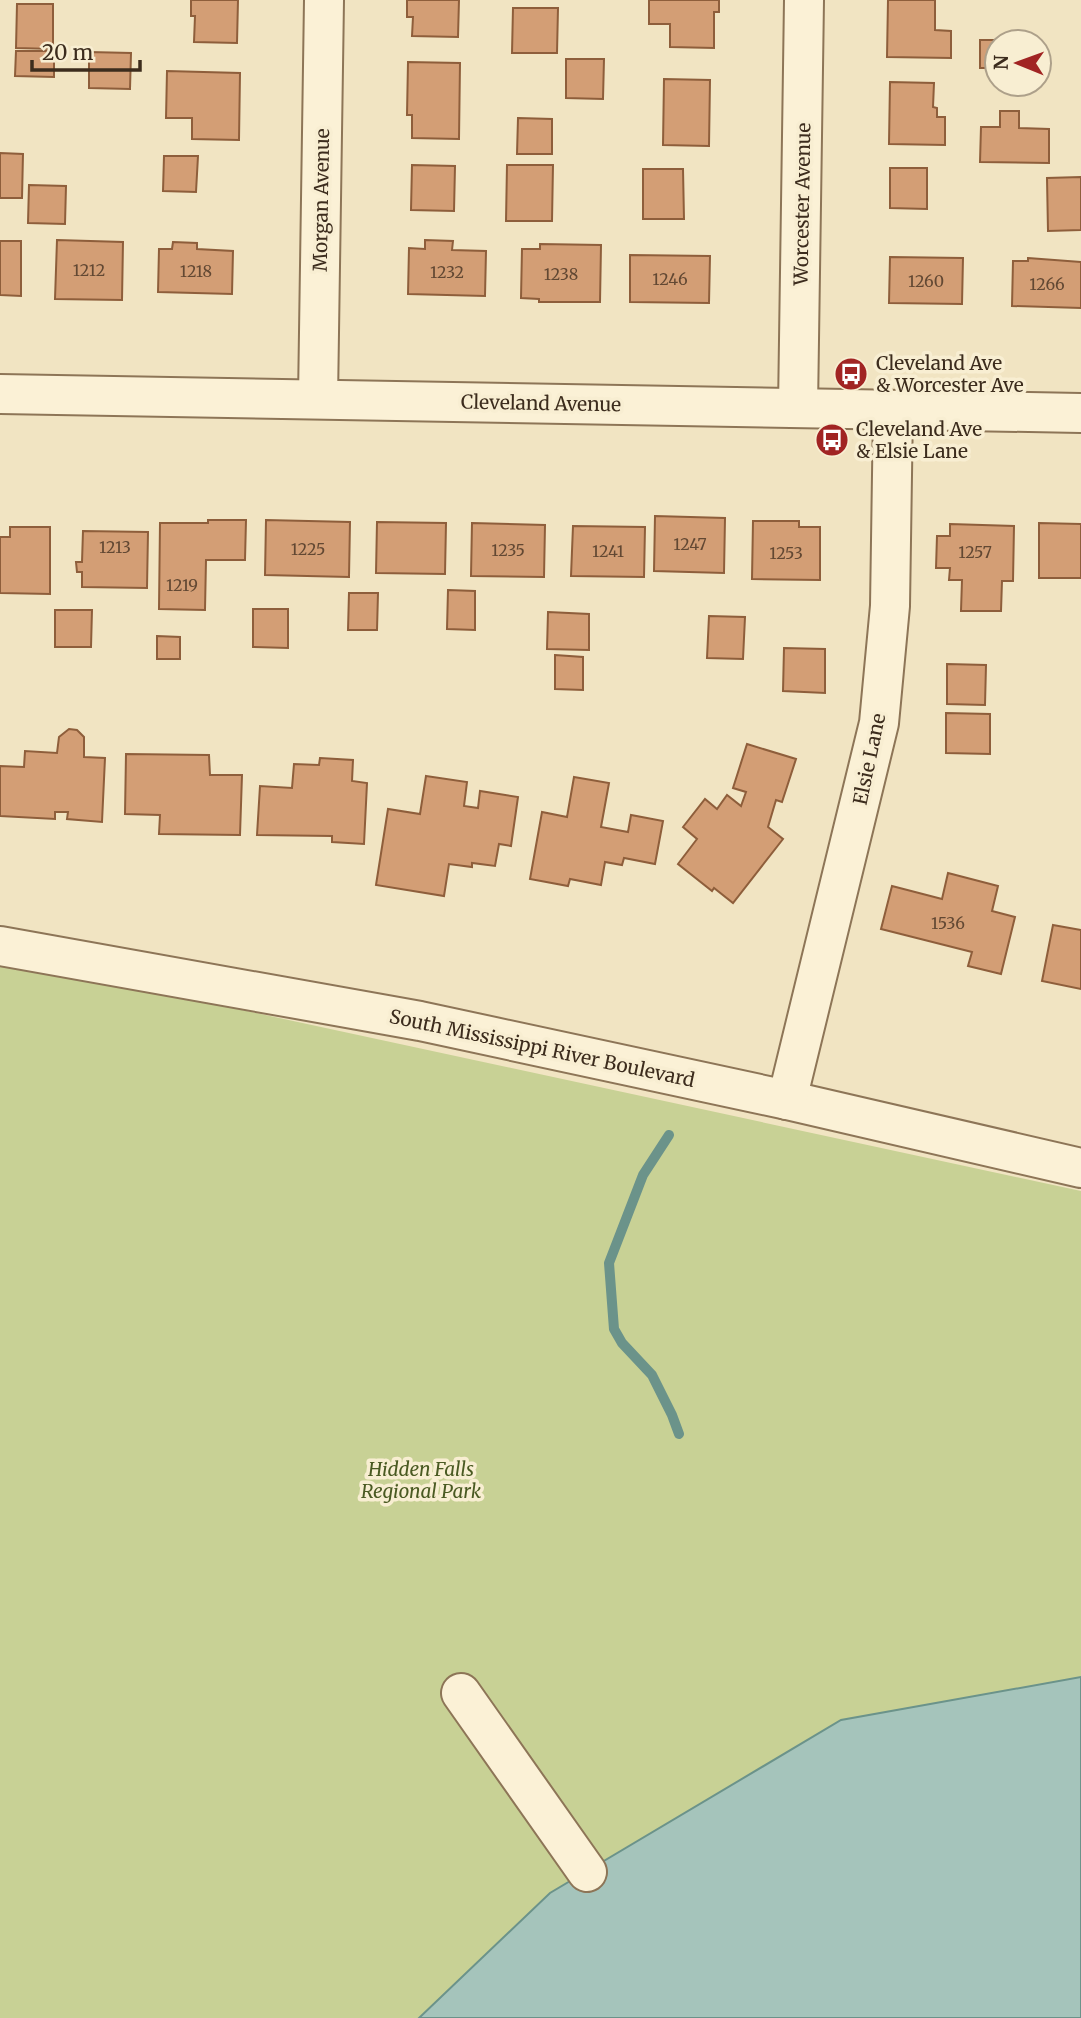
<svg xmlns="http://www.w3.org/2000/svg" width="1081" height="2018" font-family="Merriweather,serif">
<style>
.green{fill:#c8d195}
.water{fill:#a5c4bb;stroke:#6b938a;stroke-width:2}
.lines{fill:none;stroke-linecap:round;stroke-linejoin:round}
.stream{stroke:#6b938a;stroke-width:10}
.building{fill:#d39e75;stroke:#8e5e3b;stroke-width:2}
.minor-casing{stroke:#8d7557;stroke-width:42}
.minor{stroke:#fbf1d6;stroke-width:38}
.labels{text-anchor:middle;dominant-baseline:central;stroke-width:7;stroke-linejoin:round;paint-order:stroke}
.number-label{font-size:16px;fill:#624833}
.street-label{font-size:19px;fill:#3c2c1d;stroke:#f8eed2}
.poi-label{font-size:19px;fill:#3c2c1d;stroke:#f8eed2;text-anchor:start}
.park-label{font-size:19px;font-style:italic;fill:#4a5a22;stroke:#f8eed2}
</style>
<rect width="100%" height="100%" fill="#f1e4c2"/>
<path class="green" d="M0,961L29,964L1081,1191V1677L841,1720L550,1893L419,2018H0Z"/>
<path class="water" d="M1081,1677V2018H419L550,1893L841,1720Z"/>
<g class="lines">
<path class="stream" d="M669,1135L643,1175L609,1263L614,1329L622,1343L652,1375L672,1415L679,1434"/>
</g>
<g class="building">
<path d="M191,0H238L237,43L194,42L195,16H191Z"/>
<path d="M407,0H459L458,37L412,36L413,17H407Z"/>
<path d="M649,0H719V12H714V48L670,47V24H649Z"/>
<path d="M888,0H935V30L951,31V58L887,57Z"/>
<path d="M17,4H53V49L16,48Z"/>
<path d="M513,8H558L557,53H512Z"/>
<path d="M980,40H1018V42H997V68H980Z"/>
<path d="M16,51H54V77L15,76Z"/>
<path d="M89,52L131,53L130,89L89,88Z"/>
<path d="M566,59H604L603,99L566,98Z"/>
<path d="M408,62L460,63L459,139L412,138V115H407Z"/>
<path d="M167,71L240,73L239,140L192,139V118H166Z"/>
<path d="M664,79L710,80L709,146L663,145Z"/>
<path d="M890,82L934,83L933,107L937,108V117H945V145L889,144Z"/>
<path d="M1000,111H1019V128L1049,129V163L980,162L981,127H1000Z"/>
<path d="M518,118L552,119V154H517Z"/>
<path d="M0,153L23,154L22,198H0Z"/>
<path d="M164,156H198L196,192L163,191Z"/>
<path d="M412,165L455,166L454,211L411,210Z"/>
<path d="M507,165H553L552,221H506Z"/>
<path d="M890,168H927V209L890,208Z"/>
<path d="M643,169H683L684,219H643Z"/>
<path d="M1081,177V230L1048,231L1047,178Z"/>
<path d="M29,185L66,186L65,224L28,223Z"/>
<path d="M57,240L123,242L122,300L55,299Z"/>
<path d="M425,240L453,241L452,250L486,251L485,296L408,294L409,248L425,249Z"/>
<path d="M0,241H21V296L0,295Z"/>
<path d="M173,242L197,243V249L233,251L232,294L158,292L159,249H172Z"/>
<path d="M540,244L601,245L600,302H539V299L521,298L522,249H540Z"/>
<path d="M630,255L710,256L709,303L630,302Z"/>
<path d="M890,257L963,258L962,304L889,303Z"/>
<path d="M1028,258L1081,262V308L1012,306L1013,261H1028Z"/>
<path d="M655,516L725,518L724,573L654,571Z"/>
<path d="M208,520H246L245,560H206L205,610L159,609L160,523H208Z"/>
<path d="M266,520L350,522L349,577L265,575Z"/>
<path d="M753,521H799V527H820V580L752,579Z"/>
<path d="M377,522L446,523L445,574L376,573Z"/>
<path d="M472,523L545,525L544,577L471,576Z"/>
<path d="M1039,523L1081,524V578H1039Z"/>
<path d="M950,524L1014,526L1013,581H1002L1001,611H961L962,580H949L950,568H936L937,536H950Z"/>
<path d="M573,526L645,527L644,577L571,576Z"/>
<path d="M10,527H50V594L0,593V537H10Z"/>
<path d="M83,531L148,532L147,588L82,587V572H77L76,562H82Z"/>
<path d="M448,590L475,591V630L447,629Z"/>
<path d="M349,593H378L377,630H348Z"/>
<path d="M253,609H288V648L253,647Z"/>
<path d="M55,610H92L91,647H55Z"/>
<path d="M548,612L589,614V650L547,649Z"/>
<path d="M709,616L745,617L743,659L707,658Z"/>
<path d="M157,636L180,637V659H157Z"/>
<path d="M784,648L825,649V693L783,691Z"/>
<path d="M555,655L583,657V690L555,689Z"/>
<path d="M947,664L986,665L985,705L947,704Z"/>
<path d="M946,713L990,714V754L946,753Z"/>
<path d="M69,729L77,730L84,737V757L105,758L102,822L67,819L68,812H55V819L0,816V766L24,767L25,751L57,753L59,737Z"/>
<path d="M747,744L796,759L782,802L776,800L768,827L783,839L733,903L714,888L712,891L678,864L697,839L683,827L705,799L717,809L727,795L741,806L746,792L733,788Z"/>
<path d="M126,754L209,755L210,775H242L240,835L159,834L160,815L125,814Z"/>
<path d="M320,758L353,760L352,781L367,783L364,844L332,842V836L257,835L260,786L292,788L294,764L319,765Z"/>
<path d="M426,776L467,782L464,806L478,808L480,791L518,797L511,846L499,844L495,866L472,863V867L449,864L444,896L376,885L388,809L420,814Z"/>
<path d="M574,777L609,783L601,827L628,832L631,815L663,821L655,864L624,858L622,865L605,862L601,885L570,879L568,886L530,879L542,812L567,817Z"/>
<path d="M948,873L998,886L992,911L1015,917L1001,974L968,966L972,952L881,929L892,886L942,899Z"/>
<path d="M1053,925L1081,930V989L1042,981Z"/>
</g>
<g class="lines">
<defs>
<g id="minor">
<path d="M0,394L1081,413"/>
<path d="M318,399L324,0"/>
<path d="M798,408L804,0"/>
<path d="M0,946L420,1021L787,1100L1081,1168"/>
<path d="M787,1100L879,723L890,606L893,410"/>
<path d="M461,1693L587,1872"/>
</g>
</defs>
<use href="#minor" class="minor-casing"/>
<use href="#minor" class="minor"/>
</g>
<defs>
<symbol id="bus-disc" viewBox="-11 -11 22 22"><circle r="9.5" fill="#a12423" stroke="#f8eed2"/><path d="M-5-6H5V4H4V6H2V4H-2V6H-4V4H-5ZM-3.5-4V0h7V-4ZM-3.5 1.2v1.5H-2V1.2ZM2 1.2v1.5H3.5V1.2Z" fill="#fff"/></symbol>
</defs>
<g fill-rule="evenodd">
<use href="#bus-disc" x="832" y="355" width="38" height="38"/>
<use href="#bus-disc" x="813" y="421" width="38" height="38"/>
</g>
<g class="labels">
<g class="number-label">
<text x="89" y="270">1212</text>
<text x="196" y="271">1218</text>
<text x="447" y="272">1232</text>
<text x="561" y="274">1238</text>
<text x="670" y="279">1246</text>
<text x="926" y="281">1260</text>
<text x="1047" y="284">1266</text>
<text x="690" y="544">1247</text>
<text x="115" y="547">1213</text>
<text x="308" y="549">1225</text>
<text x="508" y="550">1235</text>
<text x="608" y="551">1241</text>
<text x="975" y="552">1257</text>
<text x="786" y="553">1253</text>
<text x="182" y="585">1219</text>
<text x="948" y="923">1536</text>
</g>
<g class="street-label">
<text transform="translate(321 200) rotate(-89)">Morgan Avenue</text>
<text transform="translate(802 204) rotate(-89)">Worcester Avenue</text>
<text transform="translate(541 403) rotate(1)">Cleveland Avenue</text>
<text transform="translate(869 759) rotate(-78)">Elsie Lane</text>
<text transform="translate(542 1048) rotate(12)">South Mississippi River Boulevard</text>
</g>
<g class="poi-label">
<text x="876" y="363">Cleveland Ave<tspan x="876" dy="22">&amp; Worcester Ave</tspan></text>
<text x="856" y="429">Cleveland Ave<tspan x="856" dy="22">&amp; Elsie Lane</tspan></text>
</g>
<g class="park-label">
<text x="421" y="1469">Hidden Falls<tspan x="421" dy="22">Regional Park</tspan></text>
</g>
</g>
<g transform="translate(1018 63) rotate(271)"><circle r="33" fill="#f8eed2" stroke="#ada08a" stroke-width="2"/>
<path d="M0-5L12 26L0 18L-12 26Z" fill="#a12423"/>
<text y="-10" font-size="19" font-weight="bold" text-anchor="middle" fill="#3c2c1d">N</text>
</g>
<path d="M32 60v10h108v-10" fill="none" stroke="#3c2c1d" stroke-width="3.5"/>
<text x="42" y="60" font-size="21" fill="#3c2c1d" stroke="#f8eed2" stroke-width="5" paint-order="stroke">20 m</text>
</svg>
